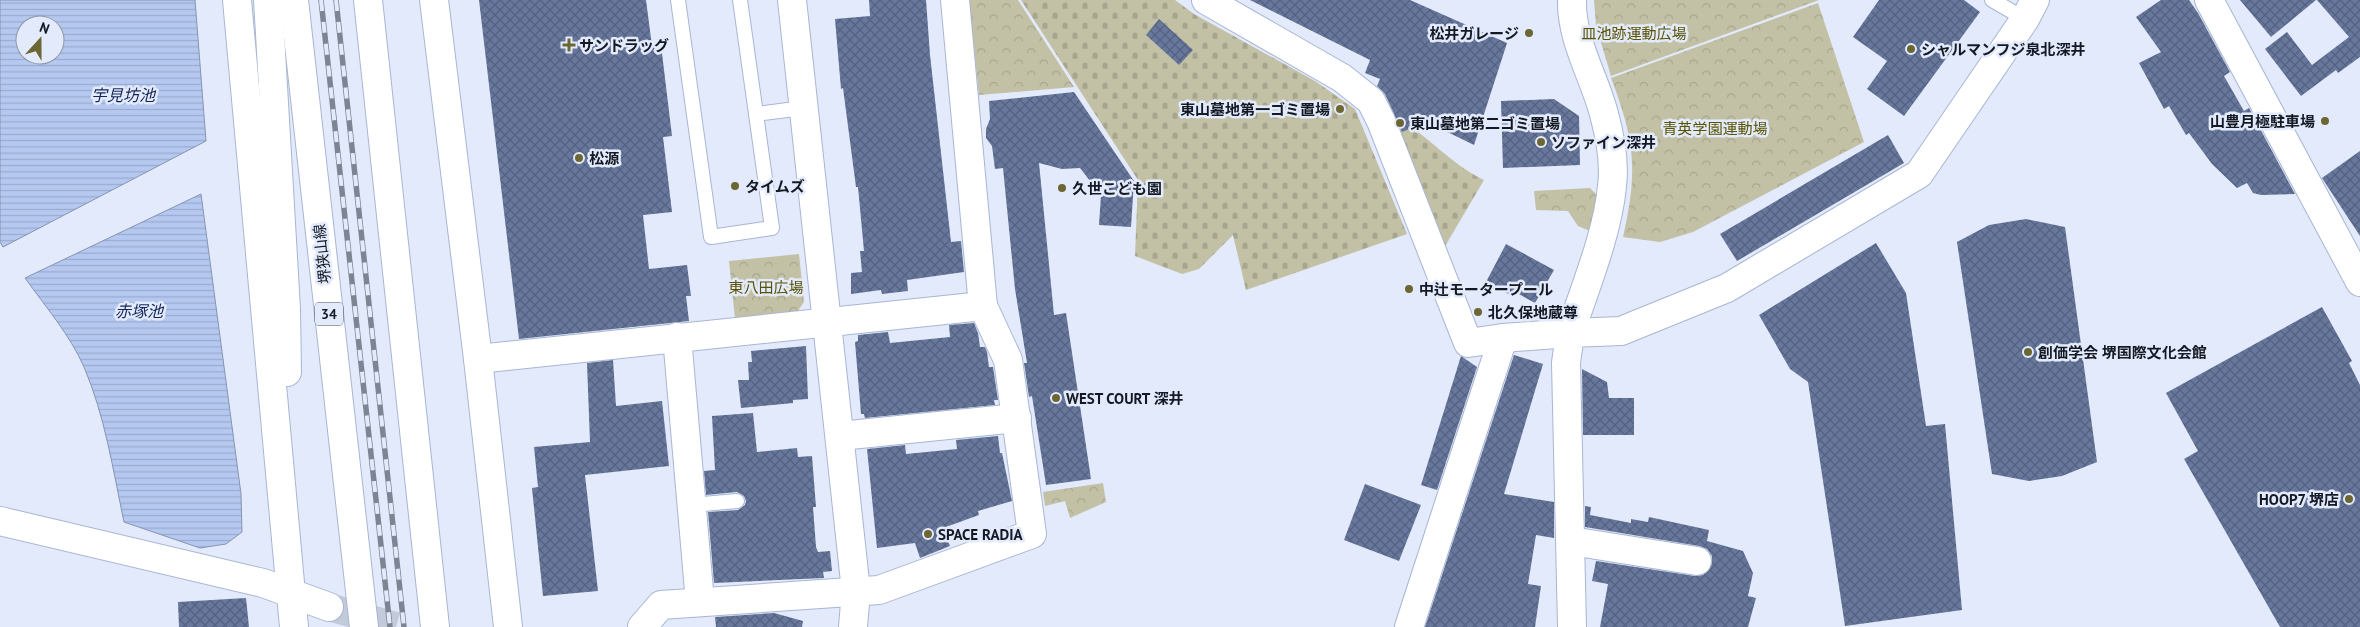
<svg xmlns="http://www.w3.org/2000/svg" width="2360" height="627" font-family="'PT Sans','Noto Sans JP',sans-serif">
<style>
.cemetery{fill:url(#cemetery-stones)}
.park{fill:url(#park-crowns)}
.water{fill:url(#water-rules);stroke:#8594b2;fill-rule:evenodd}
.building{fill:url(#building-cross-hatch)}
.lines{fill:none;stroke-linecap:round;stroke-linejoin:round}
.minor-tunnel{stroke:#c3cbdb;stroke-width:28;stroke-dasharray:28 14;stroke-linecap:butt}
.service-casing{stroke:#a8b6d2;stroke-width:16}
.minor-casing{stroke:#a8b6d2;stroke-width:30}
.tertiary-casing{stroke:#a8b6d2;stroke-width:30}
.primary-casing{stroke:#a8b6d2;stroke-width:30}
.service{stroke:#fff;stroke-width:14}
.minor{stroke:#fff;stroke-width:28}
.tertiary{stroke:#fff;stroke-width:28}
.primary{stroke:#fff;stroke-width:28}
.rail-casing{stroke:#7d8492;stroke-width:5.5}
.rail{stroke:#e2eafc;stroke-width:4;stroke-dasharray:11;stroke-linecap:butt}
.poi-dot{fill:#6b6632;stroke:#e2eafc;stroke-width:2}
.labels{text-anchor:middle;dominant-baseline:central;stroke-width:5;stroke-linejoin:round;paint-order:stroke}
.shield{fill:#e2eafc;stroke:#525864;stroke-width:1}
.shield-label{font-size:14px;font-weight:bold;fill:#141923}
.poi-label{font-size:15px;font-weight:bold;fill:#141923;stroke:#e2eafc;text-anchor:start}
.park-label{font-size:15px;fill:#595201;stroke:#e2eafc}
.street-label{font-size:15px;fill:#141923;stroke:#e2eafc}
.water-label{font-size:16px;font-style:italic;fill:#142656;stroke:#e2eafc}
</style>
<defs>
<pattern id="cemetery-stones" width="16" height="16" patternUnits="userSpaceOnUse" patternTransform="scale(1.25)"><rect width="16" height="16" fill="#c3c1a5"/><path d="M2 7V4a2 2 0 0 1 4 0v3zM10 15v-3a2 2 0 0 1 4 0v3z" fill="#a7a58e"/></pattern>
<pattern id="park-crowns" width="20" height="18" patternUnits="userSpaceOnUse" patternTransform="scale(1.25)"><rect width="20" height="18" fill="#c3c1a5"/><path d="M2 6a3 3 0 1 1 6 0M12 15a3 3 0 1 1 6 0" fill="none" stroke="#a7a58e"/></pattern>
<pattern id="water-rules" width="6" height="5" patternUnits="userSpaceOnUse" patternTransform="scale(1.25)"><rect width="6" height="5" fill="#b5c8f0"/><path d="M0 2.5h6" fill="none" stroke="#9babce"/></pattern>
<pattern id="building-cross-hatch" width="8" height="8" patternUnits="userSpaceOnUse" patternTransform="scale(1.25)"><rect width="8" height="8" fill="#68789d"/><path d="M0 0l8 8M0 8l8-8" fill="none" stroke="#546280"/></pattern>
</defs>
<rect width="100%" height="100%" fill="#e2eafc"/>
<g class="cemetery">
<path d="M1021,0H1175L1194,14L1315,81L1355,109L1407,234L1246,290L1233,235L1199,269L1182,274L1135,256L1138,180Z"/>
<path d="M1398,118C1428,136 1452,165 1484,180L1444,248L1393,120Z"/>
</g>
<g class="park">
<path d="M969,0H1018L1074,87L979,95Z"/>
<path d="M1594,0H1819L1611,76L1596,26Z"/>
<path d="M1818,3L1864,142L1693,232L1660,242L1623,237C1638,171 1635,141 1611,78Z"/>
<path d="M1590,188L1599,197L1590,231L1578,226L1568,211L1536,210L1534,191Z"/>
<path d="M799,254L804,302L797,312L735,319L729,261Z"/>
<path d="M1103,483L1106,502L1070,518L1065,501L1045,506L1043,492Z"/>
</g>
<g class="water">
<path d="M0,0H195L206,141L3,247L0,242ZM25,25H55V55H25Z"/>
<path d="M201,194L241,494L242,532L226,544L200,548L124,522C113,470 105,416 84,367C70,335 45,306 25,278Z"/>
</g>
<g class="building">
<path d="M479,0H646L652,46L661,45L672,136L663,137L672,212L643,215L649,269L687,265L691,296H686L689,321L519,339Z"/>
<path d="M869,0H926L930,55L951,242L961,241L964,272L907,280L908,291L882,294L881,290L851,294V273L862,272L860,251H864L858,187H856L843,88L841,89L835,19L870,16Z"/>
<path d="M1250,0H1410L1507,43L1474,145L1427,122L1402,132L1385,94L1377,86L1380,79L1365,73L1370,60Z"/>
<path d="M1879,0H1964L1980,12L1904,116L1867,89L1887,61L1853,37Z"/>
<path d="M2161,0H2189L2198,13L2230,72L2224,76L2244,111L2249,108L2295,194L2261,195L2253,193L2247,183L2237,188L2212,164L2189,133L2186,135L2169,106L2164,109L2139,63L2161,52L2136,17Z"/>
<path d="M2240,0H2316L2271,37Z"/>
<path d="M2317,0H2360V57L2338,73L2336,70L2301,96L2265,49L2287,32L2312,65L2349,37Z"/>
<path d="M1159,19L1193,50L1179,65L1146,35Z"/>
<path d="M1074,92L1134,181L1131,227L1099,225L1101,195L1080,168L1062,169L1039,163L1054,315L1066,313L1091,479L1046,485L1032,396L1029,397L1024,363H1027L1015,289L1003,168L995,169L992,146L986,138V129L990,119L989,101Z"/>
<path d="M1554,99L1579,116L1580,165L1503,168L1501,101Z"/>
<path d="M1888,135L1904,163L1737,261L1720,234Z"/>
<path d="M2360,151V236L2322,178Z"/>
<path d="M2026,219L2065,227L2097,462L2062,476L2029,481L1992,474L1957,242L1989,225Z"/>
<path d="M1876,243L1906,293L1926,426L1945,424L1962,610L1845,626L1808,382L1790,369L1759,315Z"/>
<path d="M1506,244L1554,270L1535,303L1517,293L1514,297L1486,282Z"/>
<path d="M2322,307L2352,361L2349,363L2360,385V627H2280L2184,459L2198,451L2166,393Z"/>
<path d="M974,323L978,333L980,347H985L987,352L989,367H993L998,400H994L995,405L865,418L864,414H861L855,342L858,341V335L888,332L890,343L950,337L949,325Z"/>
<path d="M806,346L808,399L793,400V403L741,408L738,380H749L748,362H752L751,351Z"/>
<path d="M1514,355L1543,364L1504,494L1554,502V538L1536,535L1528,584L1541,586L1535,627H1425Z"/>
<path d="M1461,356L1477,367L1437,490L1421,485Z"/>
<path d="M613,360L616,406L662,401L669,466L585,475L598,591L543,596L532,488L538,487L534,447L590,442L587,363Z"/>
<path d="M1582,369L1607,382L1609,398H1634V435H1583Z"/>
<path d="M753,413L757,452L797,448L798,457L812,456L816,507H813L816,547L818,552L830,551L832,571L823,572L824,578L714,583L708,512L738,510L745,505L746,501L744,496L737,492L706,495L704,471L715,470L712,416Z"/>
<path d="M998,436L1000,453H1002L1012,501L978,511L979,515L943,528L950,546L920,558L915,543L877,548L867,449L905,445L906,454L957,449L956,440Z"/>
<path d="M1365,484L1421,505L1399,561L1344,540Z"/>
<path d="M1585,506L1591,507L1590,515L1631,523V519L1648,522L1649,517L1709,530L1707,541L1743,551L1753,573L1748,596L1756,598L1748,627H1600L1608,584L1592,581L1596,561L1695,576L1703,575L1709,570L1712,563V556L1707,549L1699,546L1585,527Z"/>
<path d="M246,598L249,627H179L178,602Z"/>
<path d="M774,613L803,621L802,627H716L715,617Z"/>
</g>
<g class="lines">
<path class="minor-tunnel" d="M329,607L399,627"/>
<defs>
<g id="service">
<path d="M678,0L711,237L772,228L740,0"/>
<path d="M1992,0L2025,19"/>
<path d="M756,114L803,108"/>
<path d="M692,505L737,501"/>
</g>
<g id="minor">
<path d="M677,337L700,602"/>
<path d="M478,359L983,306"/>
<path d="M840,436L1017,418"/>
<path d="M0,521L263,583L329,607"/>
<path d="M1571,541L1697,561"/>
<path d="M642,627L661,605L879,590L1032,534L1008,360L983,306L955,0"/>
<path d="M1572,627L1566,363L1570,333L1621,331L1727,288L1919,174L2025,19L2035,0"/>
</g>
<g id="tertiary">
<path d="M792,0L856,591L853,627"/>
<path d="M1206,0L1342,78L1371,101L1381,121L1468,343L1503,338L1570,333C1585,288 1608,232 1612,186C1615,163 1610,136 1604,114C1594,76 1571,40 1572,0"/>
<path d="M2209,0L2360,282"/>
<path d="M1409,627L1503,338"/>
</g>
<g id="primary">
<path d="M237,0L294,627"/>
<path d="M268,0L286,309L287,372"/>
<path d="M294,0L364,627"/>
<path d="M368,0L435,627"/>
<path d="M434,0L478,359L508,627"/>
</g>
</defs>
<use href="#service" class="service-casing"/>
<use href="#minor" class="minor-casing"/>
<use href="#tertiary" class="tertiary-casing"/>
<use href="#primary" class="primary-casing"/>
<use href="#service" class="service"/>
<use href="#minor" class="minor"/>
<use href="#tertiary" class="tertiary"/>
<use href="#primary" class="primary"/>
<defs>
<g id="rail">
<path d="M321,0L390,627"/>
<path d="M336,0L404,627"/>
</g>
</defs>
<use href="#rail" class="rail-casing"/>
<use href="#rail" class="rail"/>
</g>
<g class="poi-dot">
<circle cx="1529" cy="33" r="5"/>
<path d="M566.5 37.5h5v5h5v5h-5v5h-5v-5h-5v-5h5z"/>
<circle cx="1911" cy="49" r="5"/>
<circle cx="1340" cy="109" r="5"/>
<circle cx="2325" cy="121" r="5"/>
<circle cx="1400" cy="123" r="5"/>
<circle cx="1541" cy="142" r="5"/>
<circle cx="579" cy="158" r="5"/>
<circle cx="735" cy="186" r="5"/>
<circle cx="1062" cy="188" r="5"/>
<circle cx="1409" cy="289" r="5"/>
<circle cx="1478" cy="312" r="5"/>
<circle cx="2028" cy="352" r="5"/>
<circle cx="1056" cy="398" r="5"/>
<circle cx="2349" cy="499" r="5"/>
<circle cx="928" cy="534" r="5"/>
</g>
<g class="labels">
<rect class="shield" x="315" y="302.5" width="28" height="23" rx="4"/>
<g class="shield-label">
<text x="329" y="314">34</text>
</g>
<g class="poi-label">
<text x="1519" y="33" text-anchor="end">松井ガレージ</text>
<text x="579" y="45">サンドラッグ</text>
<text x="1921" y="49">シャルマンフジ泉北深井</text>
<text x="1330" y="109" text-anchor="end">東山墓地第一ゴミ置場</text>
<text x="2315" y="121" text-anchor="end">山豊月極駐車場</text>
<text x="1410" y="123">東山墓地第二ゴミ置場</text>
<text x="1551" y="142">ソファイン深井</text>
<text x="589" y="158">松源</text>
<text x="745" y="186">タイムズ</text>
<text x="1072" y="188">久世こども園</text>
<text x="1419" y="289">中辻モータープール</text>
<text x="1488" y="312">北久保地蔵尊</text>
<text x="2038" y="352">創価学会 堺国際文化会館</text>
<text x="1066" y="398">WEST COURT 深井</text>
<text x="2339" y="499" text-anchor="end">HOOP7 堺店</text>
<text x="938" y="534">SPACE RADIA</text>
</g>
<g class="park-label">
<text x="1634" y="33">皿池跡運動広場</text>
<text x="1715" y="128">青英学園運動場</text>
<text x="766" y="287">東八田広場</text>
</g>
<g class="street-label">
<text transform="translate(322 254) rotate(-96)">堺狭山線</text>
</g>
<g class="water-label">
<text x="123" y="95">宇見坊池</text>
<text x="139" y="311">赤塚池</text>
</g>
</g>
<g transform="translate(40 40) rotate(21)"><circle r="24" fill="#e2eafc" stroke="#9096a5"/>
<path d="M0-4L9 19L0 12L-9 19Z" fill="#6b6632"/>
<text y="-8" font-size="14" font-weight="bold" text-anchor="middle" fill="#141923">N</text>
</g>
</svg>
